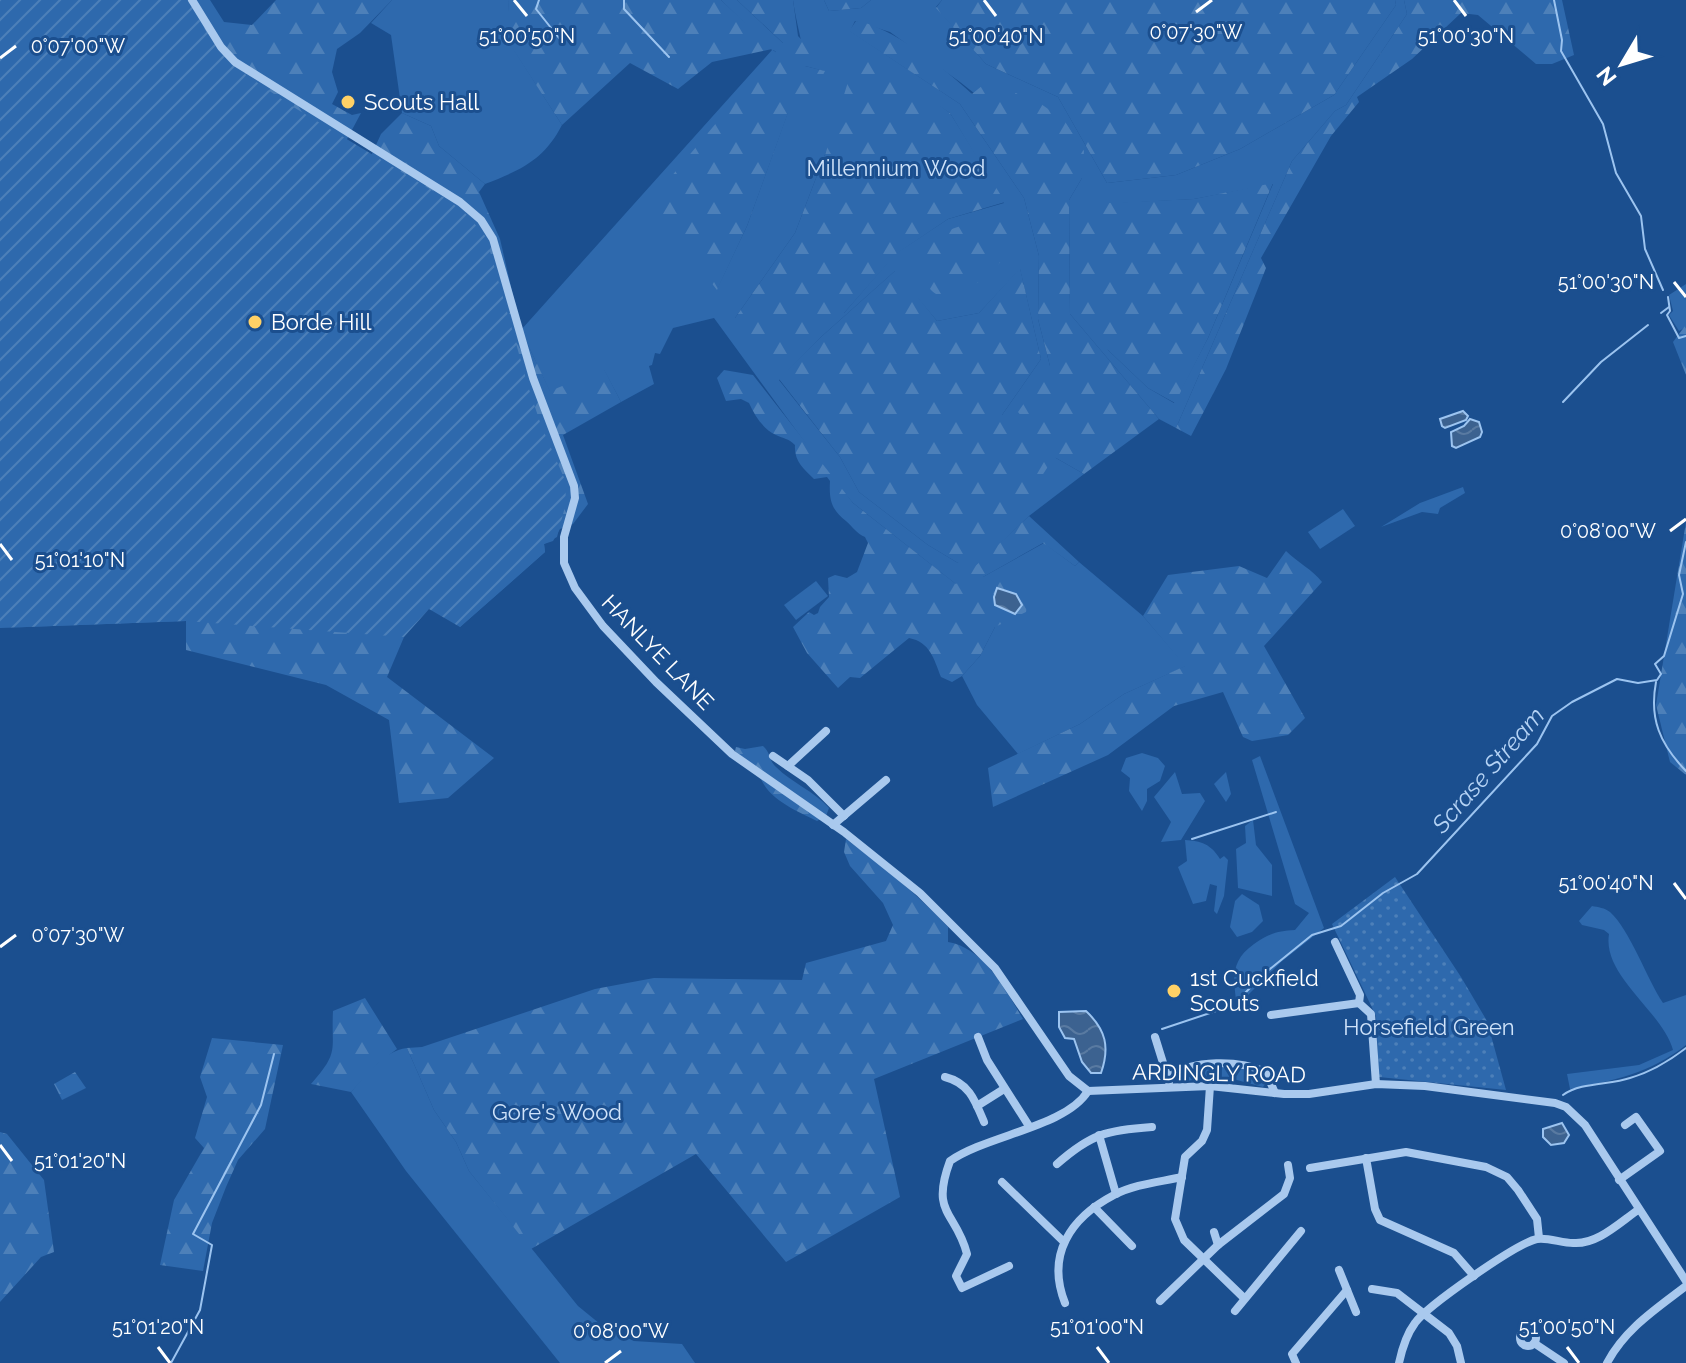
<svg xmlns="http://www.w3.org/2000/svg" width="1686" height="1363" font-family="Raleway,sans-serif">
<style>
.grass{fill:#2e69ad;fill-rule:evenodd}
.forest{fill:url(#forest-firs)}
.park{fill:url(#park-dots)}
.garden{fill:url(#garden-furrows)}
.water{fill:url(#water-waves);stroke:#9cc4f0;stroke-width:2}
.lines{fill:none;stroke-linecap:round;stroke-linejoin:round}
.stream{stroke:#9cc4f0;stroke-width:2}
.minor{stroke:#a9c9ee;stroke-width:8}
.ticks{fill:none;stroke:#fff;stroke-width:3}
.poi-dot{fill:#ffd166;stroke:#1b4f8f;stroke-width:3}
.labels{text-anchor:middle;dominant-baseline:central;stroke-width:6;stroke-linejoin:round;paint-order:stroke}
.poi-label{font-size:22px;fill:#fff;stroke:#1b4f8f;text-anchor:start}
.park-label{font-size:22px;fill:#cfe3fa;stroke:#1b4f8f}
.street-label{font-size:22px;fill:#fff;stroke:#1b4f8f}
.water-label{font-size:24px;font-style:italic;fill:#b5d3f5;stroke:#1b4f8f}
.ticks-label{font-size:20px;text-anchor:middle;fill:#fff;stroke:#1b4f8f;stroke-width:6;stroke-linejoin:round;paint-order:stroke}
</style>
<defs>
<pattern id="forest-firs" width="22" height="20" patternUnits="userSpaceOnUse" patternTransform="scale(2)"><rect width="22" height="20" fill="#2e69ad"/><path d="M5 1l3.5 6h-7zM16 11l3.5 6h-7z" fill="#4d80b9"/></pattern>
<pattern id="park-dots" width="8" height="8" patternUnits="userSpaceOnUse" patternTransform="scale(2)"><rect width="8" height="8" fill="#2e69ad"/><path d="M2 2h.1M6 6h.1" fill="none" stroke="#4d80b9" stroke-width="1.8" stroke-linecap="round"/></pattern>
<pattern id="garden-furrows" width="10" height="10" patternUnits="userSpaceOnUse" patternTransform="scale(2)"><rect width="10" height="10" fill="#2e69ad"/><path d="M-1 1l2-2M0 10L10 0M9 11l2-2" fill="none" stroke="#4d80b9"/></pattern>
<pattern id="water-waves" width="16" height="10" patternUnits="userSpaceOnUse" patternTransform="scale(2)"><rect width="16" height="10" fill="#3c6290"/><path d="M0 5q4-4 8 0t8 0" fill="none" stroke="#597aa1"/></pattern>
</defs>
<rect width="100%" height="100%" fill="#1b4f8f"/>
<g class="grass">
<path d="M392,0H509L508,25L500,28L562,125C544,160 521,170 485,184L439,146L431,126L402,113L391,35L371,23Z"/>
<path d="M721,0H737L784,44L773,50L777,53L717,289L747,226L788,112L824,71L805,66C803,43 796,23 793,0H824L829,11L861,8L871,0H942L936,7L986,64L1058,97L1107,183L1176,175L1240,149L1334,95L1396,5L1395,0H1404L1407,14L1346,105L1335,111L1292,161L1176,428L1159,419L1070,314L1069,200L1082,178L960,82L890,32L855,21L850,31L960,104L1024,198L1039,256L1038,319L1050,366L1056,458L1084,474L1029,516L957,585L853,503L828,474L714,318L673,328L660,354L655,353L652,365L649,366L654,384L621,402L604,370L550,392L521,330L772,50ZM922,95L950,113L1004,203L948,219L895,254L844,313L735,318L795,233L826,152ZM1273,184L1208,338L1174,403L1148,388L1108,350L1086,205L1194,199ZM1020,269L1041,359L1002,415L958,563L928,545L859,492L840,457L779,380L821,337L895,271L937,321L979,313Z"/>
<path d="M1686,284V327L1679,331L1669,315L1673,311L1669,295Z"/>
<path d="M1463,487L1465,493L1440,508L1438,514L1422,512L1381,527L1420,503Z"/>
<path d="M1343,509L1355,526L1320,549L1308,532Z"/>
<path d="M1044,543L1075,566L1079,562L1143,616L1186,666L1124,694L1080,724L1018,754L977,705L962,676L980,656L995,627L981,578Z"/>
<path d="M816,581L828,596L796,620L784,605Z"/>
<path d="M1142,753L1158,758L1165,766L1160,781L1147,789V801L1142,811L1129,791L1130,778L1121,771L1126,758Z"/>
<path d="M1260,756L1324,928L1281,962L1237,1006C1233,979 1230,961 1254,944C1268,934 1277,931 1295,930L1309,913L1295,904L1252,760Z"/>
<path d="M1175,772L1182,794L1200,793L1205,801L1181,840L1161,842L1171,822L1154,797Z"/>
<path d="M1226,772L1231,794L1226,802L1214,784Z"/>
<path d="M1253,820L1256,845L1272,865V896L1238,888L1236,849L1246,843L1245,826Z"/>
<path d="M1185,840C1201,841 1211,844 1220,859L1224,856L1228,860L1224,896L1217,914L1214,911L1217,886L1210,884L1206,901L1193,904L1178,867L1187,861Z"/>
<path d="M1242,894L1259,905L1263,921L1252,932L1237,937L1230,927L1235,901Z"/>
<path d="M1592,906C1598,907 1605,908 1610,912C1630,930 1647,979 1663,1003L1686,995V1045C1649,1074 1615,1080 1570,1089L1567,1074L1639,1065L1673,1050C1663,1012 1602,976 1609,934L1604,930L1582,925L1579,921Z"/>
<path d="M407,1048L434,1110L456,1142L469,1171L578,1306L605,1328L634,1341L682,1344L695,1363H560L406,1171L351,1092C366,1075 383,1051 407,1048Z"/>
<path d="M1210,1067L1242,1069L1263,1077L1266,1083L1263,1087L1233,1079L1211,1077L1180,1082L1177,1078L1179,1074Z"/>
</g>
<g class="forest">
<path d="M178,0H210L224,22L252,25L276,0H392L360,33L337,49L332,72L338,92L332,104L352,115L361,113L346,141L371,156L381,134L402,113L431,126L439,146L485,184L479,192L500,239L521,330L550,391L604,369L621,402L563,435L588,504L573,524L560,529L553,541L544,544L545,552L460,627L239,105Z"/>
<path d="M509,0H721L773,49L783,43L737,0H793L798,36L811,50L805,66L825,71L802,115L788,113L747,226L717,290L649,203L776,52L772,49L712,62L678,89L630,63L562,125L500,29L507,24Z"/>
<path d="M824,0H871L861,8L829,11Z"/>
<path d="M942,0H1395L1396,5L1334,95L1240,149L1176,175L1107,183L1058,97L986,64L936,8Z"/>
<path d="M1404,0H1562L1574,55L1552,64H1536L1478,15L1461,13L1412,59L1357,97L1359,102L1331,136L1261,258L1266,268L1226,369L1191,436L1176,428L1292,161L1335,111L1346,105L1407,14Z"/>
<path d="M856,21C889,25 947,70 972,94L988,81L1041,104L1064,120L1084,151L1082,178L1069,200L1070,314L1159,419L1084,474L1056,458L1018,412L1050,366L1038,319L1039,256L1024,198L960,104L849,31Z"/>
<path d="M859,47L950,113L1005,202L948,219L896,254L844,313L803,347L774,366L735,318L795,233L826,152Z"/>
<path d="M1273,183L1208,338L1175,403L1148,388L1108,350L1077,313L1074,260L1086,204L1194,199Z"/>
<path d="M999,219C1012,225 1015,232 1016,246C997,265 975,293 947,296C923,299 915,257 929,243C949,225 974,223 999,219Z"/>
<path d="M1020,268L1041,359L1002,415L1049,465L1013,520L958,563L928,545L859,492L840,457L779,379L821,337L896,270L937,321L979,313Z"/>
<path d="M1685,326L1686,327V375L1673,342Z"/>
<path d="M724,370L753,375L853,503L956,584L1029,516L1079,562L1075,566L1043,543L983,577L1022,583L1029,593L1026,612L995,627L980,656L962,676L952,682L941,677C934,659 930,642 909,638L860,678L850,677L838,688L807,653L793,627L809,612L814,615L818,613L820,607L829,597L828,578L835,575L847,578L857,572L868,543L865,537C856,533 853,527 846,521C831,509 829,500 830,481L827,477L814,479C803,468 794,461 795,445C788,438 784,439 776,435C763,429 755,416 749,403L741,399L726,401L717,378Z"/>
<path d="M1686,522V775L1670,762L1656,705Z"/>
<path d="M1286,551C1297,562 1313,570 1322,582L1264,646L1305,718L1288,735L1252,741L1243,737L1223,692L1174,706L1108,755L993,807L988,768L1080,724L1124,694L1185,666L1143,616L1168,575L1239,566L1267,578Z"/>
<path d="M372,609L404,637L387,677L494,758L448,798L399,803L389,720L326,685L186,650V621L0,628Z"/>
<path d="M763,746C771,753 769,761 776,767C792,783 814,791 829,808L826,816L817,821C796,811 761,796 759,770L735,751L736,747L745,749Z"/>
<path d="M846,839C883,866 917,894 948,927V942C984,948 1005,989 1023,1019L874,1079L900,1197L786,1262L696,1154L531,1249L469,1171L456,1142L434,1110L407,1048L422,1047L595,989L654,978L802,980L806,963L886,941L893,925L883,903L850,866L844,852Z"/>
<path d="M365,998L397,1049L377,1064L351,1092L311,1084C340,1051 331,1051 333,1011Z"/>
<path d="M212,1038L283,1045L265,1129L238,1160L226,1187L212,1223L203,1271L160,1265L174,1200L204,1148L195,1138L207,1097L200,1077Z"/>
<path d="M75,1072L86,1088L62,1100L54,1084Z"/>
<path d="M0,1132L7,1134L44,1180L54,1252L41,1257L0,1302Z"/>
</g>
<path class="park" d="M1395,877L1461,977L1487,1021L1506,1090L1379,1077L1376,1016L1332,924Z"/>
<path class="garden" d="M0,0H188L211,40L239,70L290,105L448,200L466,214L486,237L528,386L541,425L565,480L566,503L557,537L544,544L545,552L460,627L429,609L404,637L186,621L0,628Z"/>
<g class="water">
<path d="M1463,411L1468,416L1466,420L1445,428L1442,426L1440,419Z"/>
<path d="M1470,419L1479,422L1482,432L1480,437L1456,448L1452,446L1451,432L1464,426Z"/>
<path d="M997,588L1016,594L1022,605L1015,614L995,605L994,597Z"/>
<path d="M1086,1011C1106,1030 1110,1047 1101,1073H1091L1082,1062L1074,1039L1065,1038L1059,1027V1012Z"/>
<path d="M1562,1123L1569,1135L1564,1143L1551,1145L1543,1137V1129Z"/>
</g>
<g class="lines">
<g class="stream">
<path d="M539,0L536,9L563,43"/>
<path d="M624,0V9L669,57"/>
<path d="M1554,0L1562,40L1561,51L1603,124L1616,173L1641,216L1645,249L1663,290"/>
<path d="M1668,297L1670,311L1667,315L1679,338L1686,336"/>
<path d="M1661,313L1669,307"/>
<path d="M1563,402L1601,362L1648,325"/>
<path d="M1656,682C1649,719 1660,744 1686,771"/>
<path d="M1192,839L1276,812"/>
<path d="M1238,1000L1265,973L1312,935L1341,926L1383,893L1417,874L1537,744L1552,716L1572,702L1617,679L1638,683L1657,680L1661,674L1655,664L1664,656L1683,594L1679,575L1686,542"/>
<path d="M1162,1029L1228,1007"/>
<path d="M1563,1095C1581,1082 1610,1085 1630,1078C1651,1072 1669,1061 1686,1048"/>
<path d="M171,1363L200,1310L212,1245L193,1234L261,1105L274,1054"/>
</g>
<g class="minor">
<path d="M192,0L221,47L235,62L460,202L481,220L493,239L533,378L574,486L575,498L564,537V563L575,588L603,626L656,682L732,754L844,832L920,893L995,968L1069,1076L1088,1091"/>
<path d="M773,756L808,780L844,816"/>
<path d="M788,766L826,731"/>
<path d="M833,825L886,780"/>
<path d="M1335,942L1360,995L1359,1003L1371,1014L1376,1084"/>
<path d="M1271,1015L1359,1003"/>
<path d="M978,1037L987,1060L1029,1126"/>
<path d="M1155,1037L1169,1082"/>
<path d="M945,1077C969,1083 975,1100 984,1122"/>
<path d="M1169,1077C1193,1059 1239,1060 1266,1072L1275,1093"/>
<path d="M1210,1086L1207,1130L1202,1141L1185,1157L1175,1219L1184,1240L1244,1298"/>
<path d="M1088,1091L1210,1086L1284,1094H1309L1376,1084L1425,1086L1555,1103L1566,1107L1585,1125L1686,1281"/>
<path d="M977,1106L1004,1089"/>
<path d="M1099,1135L1116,1194"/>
<path d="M1366,1158L1375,1209L1380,1220L1454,1253L1474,1276"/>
<path d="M1057,1164C1091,1134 1107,1130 1152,1127"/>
<path d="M1310,1168L1406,1152L1486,1167L1507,1177L1518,1190L1537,1219L1539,1238"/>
<path d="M1619,1180L1660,1151L1636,1117L1625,1125"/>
<path d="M1002,1182L1064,1242"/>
<path d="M1094,1207L1132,1246"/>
<path d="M1214,1232L1218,1245"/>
<path d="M1009,1266L962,1288L956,1276L967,1254C956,1211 930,1215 950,1161C987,1135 1066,1127 1088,1091"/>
<path d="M1339,1270L1356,1312"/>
<path d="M1372,1289L1397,1293L1449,1333L1457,1346L1461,1363"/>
<path d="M1160,1301L1218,1245L1284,1194L1290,1178L1288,1165"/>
<path d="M1065,1303C1046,1255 1070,1218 1114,1195C1135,1184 1160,1182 1182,1177"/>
<path d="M1235,1311L1301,1231"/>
<circle cx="1528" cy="1338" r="8"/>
<path d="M1534,1343L1564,1363"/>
<path d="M1296,1363L1292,1354L1347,1290"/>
<path d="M1399,1363C1402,1349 1406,1335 1415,1323C1427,1306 1517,1243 1537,1239C1547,1237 1562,1243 1573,1243C1597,1245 1619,1223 1638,1210"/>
<path d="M1607,1363C1625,1329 1656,1309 1686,1286"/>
</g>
</g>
<path class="ticks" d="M514,0L527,16M984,0L996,16M1454,0L1466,16M1196,12L1212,0M0,58L16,46M1674,282L1686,297M1670,531L1686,519M0,544L12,560M1674,883L1686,899M0,947L16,935M0,1145L12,1161M158,1347L170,1363M1097,1347L1109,1363M1567,1347L1579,1363M605,1363L621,1351"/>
<g class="poi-dot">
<circle cx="348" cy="102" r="8"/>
<circle cx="255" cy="322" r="8"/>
<circle cx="1174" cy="991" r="8"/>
</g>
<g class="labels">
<g class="poi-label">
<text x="364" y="102">Scouts Hall</text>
<text x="271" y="322">Borde Hill</text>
<text x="1190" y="978">1st Cuckfield<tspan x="1190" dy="25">Scouts</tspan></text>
</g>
<g class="park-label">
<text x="896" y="168">Millennium Wood</text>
<text x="1429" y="1027">Horsefield Green</text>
<text x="557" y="1112">Gore's Wood</text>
</g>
<g class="street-label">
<text transform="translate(658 652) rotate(46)">HANLYE LANE</text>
<text transform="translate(1219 1073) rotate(1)">ARDINGLY ROAD</text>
</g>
<g class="water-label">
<text transform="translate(1488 770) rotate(-49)">Scrase Stream</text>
</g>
</g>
<g class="ticks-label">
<text x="1196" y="39">0°07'30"W</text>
<text x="527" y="43">51°00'50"N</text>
<text x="996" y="43">51°00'40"N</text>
<text x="1466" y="43">51°00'30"N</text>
<text x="78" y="53">0°07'00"W</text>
<text x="1606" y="289">51°00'30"N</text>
<text x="1608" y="538">0°08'00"W</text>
<text x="80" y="567">51°01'10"N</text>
<text x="1606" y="890">51°00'40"N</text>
<text x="78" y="942">0°07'30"W</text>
<text x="80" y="1168">51°01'20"N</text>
<text x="158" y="1334">51°01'20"N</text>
<text x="1097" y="1334">51°01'00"N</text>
<text x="1567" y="1334">51°00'50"N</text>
<text x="621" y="1338">0°08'00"W</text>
</g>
<g transform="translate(1622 64) rotate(232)" stroke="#1b4f8f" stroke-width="6" paint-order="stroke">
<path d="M0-6L14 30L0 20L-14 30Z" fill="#ffffff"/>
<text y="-12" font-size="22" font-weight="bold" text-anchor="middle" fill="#ffffff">N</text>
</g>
</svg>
